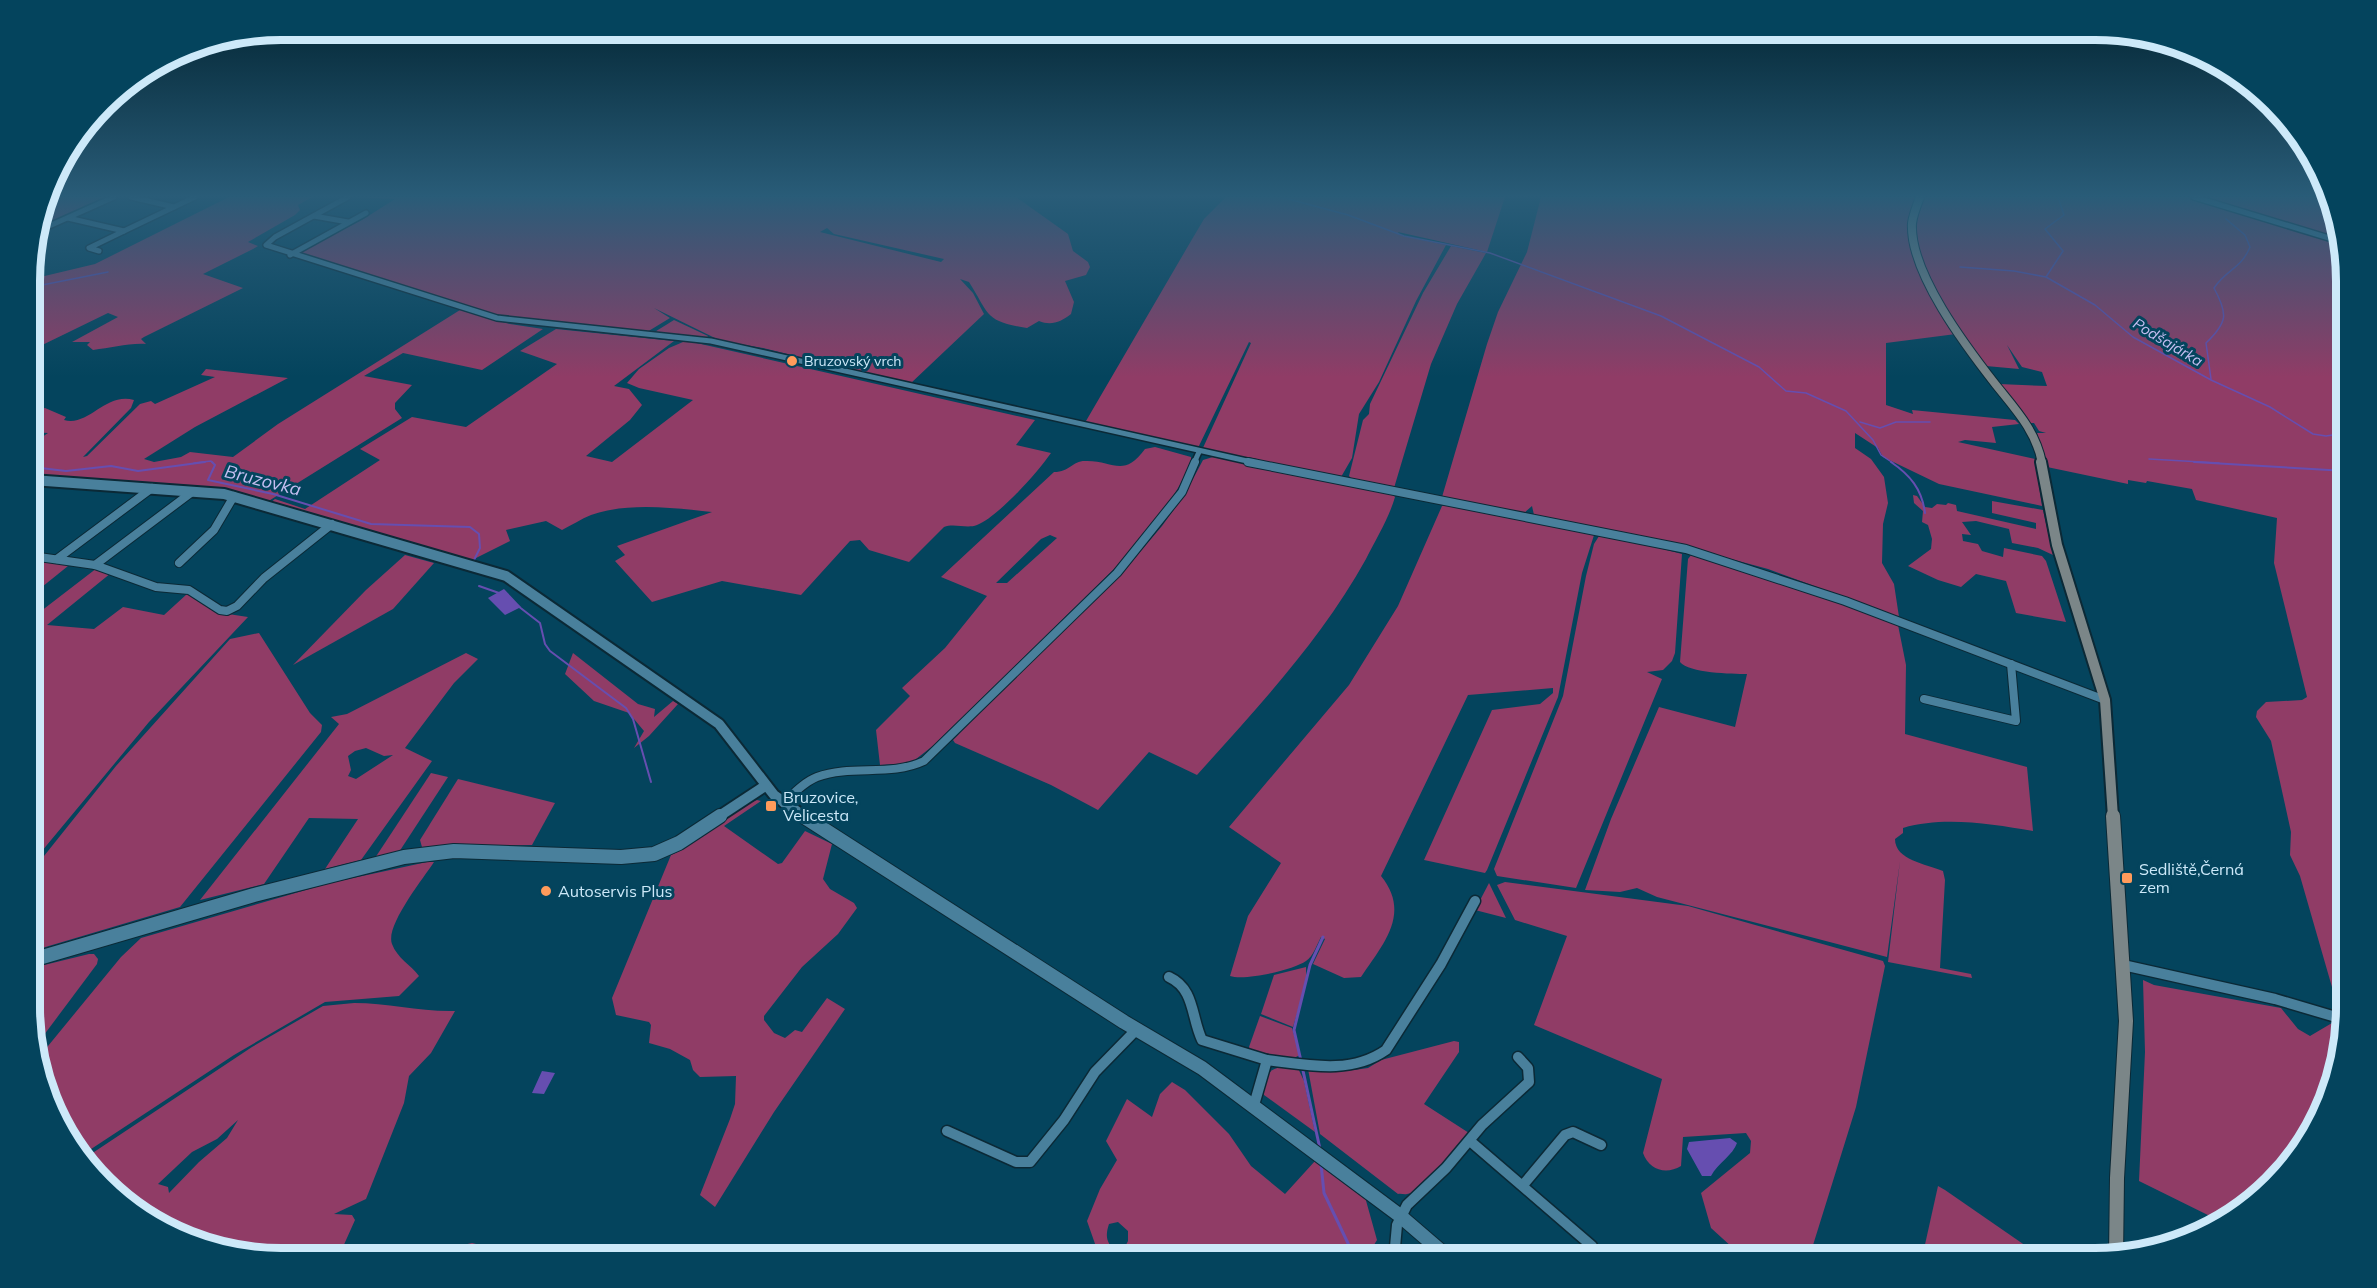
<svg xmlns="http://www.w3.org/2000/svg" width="2377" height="1288" font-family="Mulish,sans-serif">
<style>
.green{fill:#903c66;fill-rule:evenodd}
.water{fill:#664eb0}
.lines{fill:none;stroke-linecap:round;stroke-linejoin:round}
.stream-far2{stroke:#664eb0;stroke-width:1.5}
.stream-far1{stroke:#664eb0;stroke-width:2}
.stream{stroke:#664eb0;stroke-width:3}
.minor-far2-casing{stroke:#0b2936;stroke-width:8}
.minor-far1-casing{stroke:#0b2936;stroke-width:10}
.minor-casing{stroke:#0b2936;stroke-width:13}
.tertiary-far1-casing{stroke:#0b2936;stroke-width:14}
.tertiary-casing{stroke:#0b2936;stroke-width:16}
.secondary-far2-casing{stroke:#0b2936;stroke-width:10}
.secondary-far1-casing{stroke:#0b2936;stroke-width:14}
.secondary-casing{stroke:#0b2936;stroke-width:16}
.minor-far2{stroke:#49809c;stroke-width:5}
.minor-far1{stroke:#49809c;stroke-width:8}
.minor{stroke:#49809c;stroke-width:10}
.tertiary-far1{stroke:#49809c;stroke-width:10}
.tertiary{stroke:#49809c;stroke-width:14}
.secondary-far2{stroke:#7b8688;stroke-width:8}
.secondary-far1{stroke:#7b8688;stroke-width:10}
.secondary{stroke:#7b8688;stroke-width:14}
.poi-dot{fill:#ff9b5b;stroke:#04445d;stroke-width:2}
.labels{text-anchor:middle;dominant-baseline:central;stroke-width:6;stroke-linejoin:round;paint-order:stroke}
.far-poi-label{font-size:14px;fill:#cde9f9;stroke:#04445d;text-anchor:start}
.far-water-label{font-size:15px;font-style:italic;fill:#c5bef1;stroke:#04445d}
.poi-label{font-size:16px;fill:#cde9f9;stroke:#04445d;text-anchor:start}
.water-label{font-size:18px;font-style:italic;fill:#c5bef1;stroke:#04445d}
.rim{fill:none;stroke:#cde9f9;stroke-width:8}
</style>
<rect width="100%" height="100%" fill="#04445d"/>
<g class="green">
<path d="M61,197H110L39,228L45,206Z"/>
<path d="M229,197H312L298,205L300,210L295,215L248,242L258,246L253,249L203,274L243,288L144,337L141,339L146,344C128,343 111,348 93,350L87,345L90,342H72L118,317L108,313L32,350V279L95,264Z"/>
<path d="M356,197H1016L1068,234L1073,251L1088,262L1090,267L1086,275L1065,281L1074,302L1071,314C1061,322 1051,326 1039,321L1027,328C984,321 990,315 969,282L960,279L973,293L984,314L910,384L763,348L721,341L654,308L670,318L647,332L503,318L296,253L362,220L395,199ZM827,228L834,234L944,259L941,262L820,232Z"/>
<path d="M1226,197H1505L1487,252L1398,232L1400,235L1446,245L1416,301L1379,382L1359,414L1352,458L1341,477L1202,450L1251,343L1249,342L1197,450L1091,425L1086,421L1191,241L1204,219Z"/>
<path d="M1541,197H1916C1894,247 1930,293 1956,334L1886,343V405L1913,414L1912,410L2015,420L2019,424L1992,427L1996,443L1965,440L1958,442L2035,459L2042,506L1939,484L1883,457L1878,448L1855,433V448L1871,459L1884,477L1888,503L1883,524L1882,563L1894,584L1899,617L1768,569L1683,546L1534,515L1532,506L1524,513L1442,497L1487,344L1498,312L1527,252Z"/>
<path d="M1924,197H2332L2325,215L2337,219L2346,265V1013L2343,1012L2341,1003L2336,1001L2300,876L2290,855L2291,832L2271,741L2256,717L2257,711L2266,702L2302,700L2307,697L2274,563L2277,518L2196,500L2192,489L2147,481L2146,483L2128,480V484L2047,467L2037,433H2046L2039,431L2034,423H2030L1999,384L2047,386L2042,372L2022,367L2007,345L2019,369L1986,366C1954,321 1897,255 1924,197Z"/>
<path d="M1451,246L1486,253L1457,304L1431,364L1394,488L1351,478L1349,476L1363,420L1369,414L1370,404L1423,293Z"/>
<path d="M460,310L510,324L543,329L482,370L403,353L364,376L412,385L395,403V409L402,418L267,502L32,478V444L48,433L32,432V411L45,408L66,417L64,420C89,427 105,392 134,400L131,408L83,457L87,456L140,404L151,401L155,404L215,377L201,375L206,369L288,378L195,427L144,459L154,462L181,457L190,452L233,457L278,424Z"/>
<path d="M674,320L708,336L705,340L653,333Z"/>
<path d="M556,329L674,341L614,386L629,389L642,405L630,420L586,456L612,462L693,400L639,388L627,383L639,369L669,348L683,342H692L1035,420L1016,445L1051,453C1037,473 999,516 977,525C967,529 954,523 944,527L909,562L869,550L860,540L850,541L801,595L722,581L652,602L615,561L625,555L617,546L712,512C674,508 628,502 591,515C581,519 572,525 562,530L546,521L506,530L510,541L472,560H465L270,503L275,499L305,509L380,460L360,449L412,417L466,427L557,364L520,351Z"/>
<path d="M1155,447L1191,457V462C1174,503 1145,534 1116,567L934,745L911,763L880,765L876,730L910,696L902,688L945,648L987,596L941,577L1054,472C1070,472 1072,461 1085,461C1113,460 1123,479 1145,449ZM1050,535L1057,538L1007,583H996L1041,539Z"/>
<path d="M1213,457L1392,493L1395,497C1389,518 1376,539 1366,559C1321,640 1258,707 1197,775L1149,752L1098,810L1051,785L955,743L953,740L957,736L1040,650L1124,571L1162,526L1185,494L1203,460Z"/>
<path d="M1913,495L1917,496L1925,507L1932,508L1937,504L1946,505L1948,503L1956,505L1957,511L2036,529V523L1992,513V501L2043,510L2053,555L2038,548L2012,543L2009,529L1976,521L1962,522L1971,535L1962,534L1963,541L1978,544L1982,551L2003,557L2004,548L2042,556L2046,561L2066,622L2016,613L2006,581L1976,574L1961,587L1938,580L1908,566L1931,549L1932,539L1928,525L1922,522L1923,511L1914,503Z"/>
<path d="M1448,503L1595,532L1582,573L1558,697L1487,870L1485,873L1424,860L1492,710L1540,704L1553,693V688L1468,695L1381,876C1412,914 1382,945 1361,977L1344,978L1313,964L1325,939L1321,937C1317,944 1313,957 1306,961C1293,970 1245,981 1230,976L1248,916L1281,863L1229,827L1349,685L1398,606L1442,506Z"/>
<path d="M1601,533L1682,554L1675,653L1672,661L1663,670L1647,672L1662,679L1576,888L1497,876L1494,869L1563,696L1586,576L1594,544Z"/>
<path d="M1692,554L1760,572L1898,625L1906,665L1905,734L2027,767L2033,831C1991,824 1944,816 1903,828V833L1895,839C1895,860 1926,864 1943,871L1945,880L1940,968L1971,974L1972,978L1888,962L1900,861L1887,957L1657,897L1637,888L1620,892L1585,890L1611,819L1659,707L1735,727L1747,674C1732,674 1689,673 1680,662L1688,559Z"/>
<path d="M405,555L434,563L393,609L293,665L366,590Z"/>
<path d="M46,559L73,562L32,595V562Z"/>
<path d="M97,568L111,573L47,625L94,629L123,607L164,615L187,594L197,597L215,612L248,617L149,722L32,863V618Z"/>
<path d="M259,633L310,713L322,725L321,732L180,907L32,951V871L116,766L230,639Z"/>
<path d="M466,653L478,659L454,683L405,748L432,761L361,860L325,869L358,819L309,818L264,884L200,900L339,724L331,717L347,714ZM366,748L384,756L393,755L356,779L348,776L351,770L348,756L355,751Z"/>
<path d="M573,653L638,704L655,709L654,717L673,701L678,704L649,736L634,748L644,731L629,713L594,701L565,674Z"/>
<path d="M431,773L448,777L399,852L375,858Z"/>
<path d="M458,779L555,803L532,845L422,847L420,840Z"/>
<path d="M757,800L761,801L724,826L778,864L782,863L805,831L832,844L823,879L830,889L854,903L857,908L838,934L802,967L764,1016V1020L774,1033L785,1038L795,1030L802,1032L827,998L845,1009L774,1112L715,1207L700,1195L730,1119L735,1104L736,1076L700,1077L693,1070L690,1060L670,1049L649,1043L651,1025L649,1022L616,1015L612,998L671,855L682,850L742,806Z"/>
<path d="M427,862H434C423,879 385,926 392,944C397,958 411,965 419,976L399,996L325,1002L234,1055L82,1155L72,1146L39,1057L121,957L141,938L330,883Z"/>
<path d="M1505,882L1688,906L1883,961L1885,966L1856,1107L1809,1258H1744L1711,1228L1701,1193L1750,1153L1751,1141L1746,1133L1683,1137L1681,1166C1666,1175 1649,1170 1643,1153L1662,1079L1534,1025L1567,936L1515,920L1497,885Z"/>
<path d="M1489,883L1506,918L1475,910Z"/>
<path d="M89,954H94L98,959L97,964L35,1047L32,1039V968Z"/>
<path d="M1306,967V984L1293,1027L1261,1014L1274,975Z"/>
<path d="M2143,980L2154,985L2281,1008L2298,1029L2310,1036L2332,1023L2345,1028L2313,1132L2235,1216L2222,1222L2139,1181L2145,1052Z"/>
<path d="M354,1003C388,1003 421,1012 455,1011L431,1053L409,1076L404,1103L366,1199L334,1214L352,1215L355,1220L338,1258H282L216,1249L156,1224L85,1158L252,1047L323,1006ZM238,1120L227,1138L199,1162L169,1193L168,1187L158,1184L192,1152L217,1139Z"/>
<path d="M1260,1016L1292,1028L1300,1055C1286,1064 1264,1056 1250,1050L1249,1047Z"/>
<path d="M1454,1041L1459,1042V1052L1424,1104L1469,1133C1458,1147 1425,1192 1407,1194C1404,1195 1401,1193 1398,1194L1320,1134L1308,1069L1354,1070L1368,1068L1381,1060Z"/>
<path d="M1297,1066L1304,1081L1315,1132L1264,1095C1264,1068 1273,1067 1297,1066Z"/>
<path d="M1172,1082L1185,1090L1229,1134L1251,1166L1285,1194L1315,1161L1365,1197L1377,1240L1369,1253L1370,1258H1100L1087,1221L1100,1189L1117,1160L1106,1141L1127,1099L1152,1117L1160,1094ZM1118,1222L1128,1231V1241L1124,1249L1117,1251C1106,1244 1105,1236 1109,1224Z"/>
<path d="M1938,1186L1945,1190L2042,1257L1922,1258Z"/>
<path d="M472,1243L501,1250L511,1258H439L454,1247Z"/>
<path d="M561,1249L648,1253L649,1257L556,1258Z"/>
</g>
<g class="water">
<path d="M504,589L521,607L505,615L488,598Z"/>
<path d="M542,1071L555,1073L544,1094L532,1093Z"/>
<path d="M1730,1138L1737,1143C1733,1155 1718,1163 1711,1176H1702L1687,1149L1689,1142Z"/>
</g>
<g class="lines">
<g class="stream-far2">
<path d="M1281,197L1348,215L1404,236L1490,253L1661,316L1759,367L1786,391L1806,393L1846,411L1873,440L1881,455L1893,463"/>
<path d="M2058,197L2064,215L2045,229L2063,251L2046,277L2095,305L2133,337L2211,380L2270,407L2313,434L2326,436L2346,433"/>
<path d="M1960,267L2014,271L2046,277"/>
<path d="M32,287L108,272"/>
<path d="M2211,379L2206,343C2228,322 2228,314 2214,288C2227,269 2241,269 2250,247L2245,235L2226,219"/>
<path d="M1860,422L1880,428L1896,422H1930"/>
<path d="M2149,459L2219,463"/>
<path d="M194,463L211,461L213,463"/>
</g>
<g class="stream-far1">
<path d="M212,462L215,465L208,480L273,494L371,524L470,527L479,534L480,548L474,560"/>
<path d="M1891,462C1910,475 1922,489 1925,513"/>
<path d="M2194,462L2346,471"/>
<path d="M32,467L66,471L111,466L138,471L205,462"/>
<path d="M479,586L499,593"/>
<path d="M518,606L540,623L545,644L550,651L626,708L633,719L651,782"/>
</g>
<g class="stream">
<path d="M1301,1061L1294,1030L1310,965L1323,937"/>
<path d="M1302,1066L1320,1149"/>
<path d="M1321,1164L1324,1193L1355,1258"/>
</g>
<defs>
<g id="minor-far2">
<path d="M131,197L174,207"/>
<path d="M348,197L275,237L266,245L497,318L711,341L1256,463"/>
<path d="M2194,197L2342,242"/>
<path d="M314,216L348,222"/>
<path d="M68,218L124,231L89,248L99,251"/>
<path d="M38,231L114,197"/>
<path d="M124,231L195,197"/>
<path d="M290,255L366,213"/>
<path d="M1194,463L1199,452"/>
</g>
<g id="minor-far1">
<path d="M1248,462L1686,549L1845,601L2105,700"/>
<path d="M32,556L95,565L156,587L189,590L220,610L227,611L237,606L264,578L332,524"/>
<path d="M57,559L152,488"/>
<path d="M179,563L214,530L234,496"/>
<path d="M95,565L192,492"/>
<path d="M1924,699L2016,721L2011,664"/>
<path d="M783,803C793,794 804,782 817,777C852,764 890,777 924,761L1117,573L1182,492L1195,462"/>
</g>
<g id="minor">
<path d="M2123,965L2275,999L2346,1020"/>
<path d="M1169,977C1195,989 1191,1017 1202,1040L1267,1060L1254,1105"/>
<path d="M1267,1060C1308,1065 1350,1075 1386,1050L1441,964L1475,901"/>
<path d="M947,1131L1016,1162H1030L1064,1120L1095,1072L1136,1030"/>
<path d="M1470,1141L1592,1246"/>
<path d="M1523,1185L1565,1135L1573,1132L1601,1145"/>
<path d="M1394,1258L1397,1225L1407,1205L1446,1168L1482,1125L1529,1082L1528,1068L1518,1057"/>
</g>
<g id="tertiary-far1">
<path d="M32,480L224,494L506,576L719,724L774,795L805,817"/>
<path d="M718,817L765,786"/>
</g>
<g id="tertiary">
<path d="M803,816L1124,1022L1202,1068L1399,1215L1449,1258"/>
<path d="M32,960L254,895L404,857L454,851L621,857L654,854L679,843L720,816"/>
</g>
<path id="secondary-far2" d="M1920,197C1917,205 1913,215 1912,223C1909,272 1967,348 1996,385C2016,410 2036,431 2042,463"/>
<path id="secondary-far1" d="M2041,462L2057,545L2105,700L2113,817"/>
<path id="secondary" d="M2113,816L2126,1021L2117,1178L2116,1257"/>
</defs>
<use href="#minor-far2" class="minor-far2-casing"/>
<use href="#minor-far1" class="minor-far1-casing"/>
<use href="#minor" class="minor-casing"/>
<use href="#tertiary-far1" class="tertiary-far1-casing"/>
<use href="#tertiary" class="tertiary-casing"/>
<use href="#secondary-far2" class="secondary-far2-casing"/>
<use href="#secondary-far1" class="secondary-far1-casing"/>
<use href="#secondary" class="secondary-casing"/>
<use href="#minor-far2" class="minor-far2"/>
<use href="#minor-far1" class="minor-far1"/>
<use href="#minor" class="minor"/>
<use href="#tertiary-far1" class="tertiary-far1"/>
<use href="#tertiary" class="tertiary"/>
<use href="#secondary-far2" class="secondary-far2"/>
<use href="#secondary-far1" class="secondary-far1"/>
<use href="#secondary" class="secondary"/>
</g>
<linearGradient id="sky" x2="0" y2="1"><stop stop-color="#022533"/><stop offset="0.52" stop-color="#295c78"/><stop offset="1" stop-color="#295c78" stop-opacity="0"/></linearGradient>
<rect width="2377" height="377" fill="url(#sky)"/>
<g class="poi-dot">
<circle cx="792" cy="361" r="6"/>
<rect x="765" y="800" width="12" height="12" rx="3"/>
<rect x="2121" y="872" width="12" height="12" rx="3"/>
<circle cx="546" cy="891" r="6"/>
</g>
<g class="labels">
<g class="far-poi-label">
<text x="804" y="361">Bruzovský vrch</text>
</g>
<g class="far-water-label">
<text transform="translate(2168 342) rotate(31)">Podšajárka</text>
</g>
<g class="poi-label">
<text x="783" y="797">Bruzovice,<tspan x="783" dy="18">Velicesta</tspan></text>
<text x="2139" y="869">Sedliště,Černá<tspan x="2139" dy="18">zem</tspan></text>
<text x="558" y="891">Autoservis Plus</text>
</g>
<g class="water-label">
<text transform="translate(263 480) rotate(14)">Bruzovka</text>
</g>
</g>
<path d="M0 0H2377V1288H0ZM281 40H2095A241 241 0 0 1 2336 281V1007A241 241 0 0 1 2095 1248H281A241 241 0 0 1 40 1007V281A241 241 0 0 1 281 40Z" fill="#04445d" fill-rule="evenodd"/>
<path class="rim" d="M281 40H2095A241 241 0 0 1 2336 281V1007A241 241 0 0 1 2095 1248H281A241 241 0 0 1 40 1007V281A241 241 0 0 1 281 40Z"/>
</svg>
